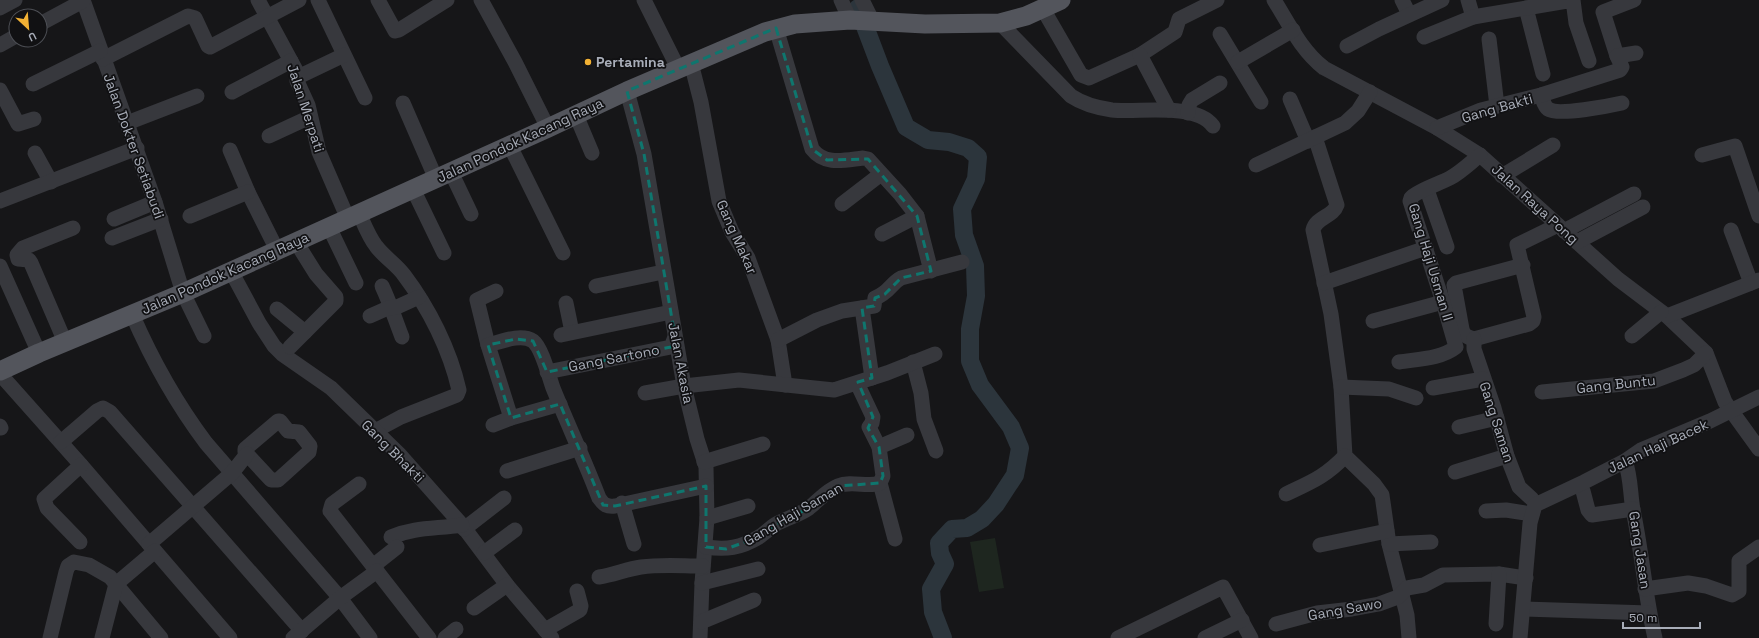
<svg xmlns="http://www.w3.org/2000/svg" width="1759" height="638" font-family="'Space Grotesk',sans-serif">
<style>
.green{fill:#1e261f}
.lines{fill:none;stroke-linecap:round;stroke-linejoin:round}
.river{stroke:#2c353c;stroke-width:18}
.minor{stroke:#37383d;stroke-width:15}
.major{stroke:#53555c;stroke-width:19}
.marked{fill:none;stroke:#0f766e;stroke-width:3;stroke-dasharray:8 5;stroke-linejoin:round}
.poi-dot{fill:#f2b134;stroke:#111113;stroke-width:1.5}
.labels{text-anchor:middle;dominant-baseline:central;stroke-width:3.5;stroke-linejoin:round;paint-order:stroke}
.poi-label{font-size:14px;font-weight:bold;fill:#a8adb8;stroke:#111113;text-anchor:start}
.street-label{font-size:14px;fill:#a8adb8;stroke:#111113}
</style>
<rect width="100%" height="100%" fill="#161618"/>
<path class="green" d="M995,538L1004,588L979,592L970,542Z"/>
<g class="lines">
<path class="river" d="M858,8L880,66L906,127L928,140L949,142L968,148L978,157L976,179L962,209L964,235L975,266L976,296L970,329V361L980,385L1011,427L1020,448L1015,475L996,504L982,519L967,528L952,529L939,543L940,553L945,564L931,589L933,612L943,638"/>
<g class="minor">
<path d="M83,0L155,202L183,293L204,336"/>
<path d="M258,0L298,74L297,81L308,105L319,152L348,219"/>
<path d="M318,0L365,98"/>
<path d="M378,0L395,31L399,30L447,0"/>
<path d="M481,0L515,62L548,128"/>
<path d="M644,0L678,68"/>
<path d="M841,0L850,20"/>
<path d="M862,0L872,20"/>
<path d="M1274,0C1289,24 1301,50 1324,68L1437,128L1480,155L1618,279L1667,316L1706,353L1725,402L1759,449"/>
<path d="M1402,0L1409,14"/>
<path d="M1468,0L1473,17"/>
<path d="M0,8L15,0"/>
<path d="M1526,8L1543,74"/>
<path d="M1043,9L1081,75L1089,78L1140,55L1175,32L1179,19L1217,0"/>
<path d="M1000,23L1071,96C1083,104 1098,108 1112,110C1139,113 1195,102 1213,126"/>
<path d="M40,24L83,1"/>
<path d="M776,28L812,149C825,166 845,160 863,158L868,159L900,194L917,216L931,271"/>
<path d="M1220,34L1261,102"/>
<path d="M1424,37L1473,17L1573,0L1576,23L1589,61"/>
<path d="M1489,39L1497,106"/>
<path d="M0,45L16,36"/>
<path d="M1347,46L1379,29L1442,0"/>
<path d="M1140,55L1169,110"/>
<path d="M1617,56L1603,12L1634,0"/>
<path d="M103,59L188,16L195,18L208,46L210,47L299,0"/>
<path d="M1238,62L1293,30"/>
<path d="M691,63L701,102L719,201L732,232L748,258L778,340L785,385"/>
<path d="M298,77L344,55"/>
<path d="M33,84L100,51"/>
<path d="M0,90L18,124L34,119"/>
<path d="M627,91L644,154L684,386L697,439L706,467L707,518L702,583L700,638"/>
<path d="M232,92L291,61"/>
<path d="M1541,95C1543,100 1544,106 1548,109C1558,116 1609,106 1622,103"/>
<path d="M1290,99L1308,141"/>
<path d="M403,103L436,179"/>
<path d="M1188,113L1189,105L1192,100L1220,83"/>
<path d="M576,115L592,153"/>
<path d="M127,123L197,96"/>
<path d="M1437,128L1481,110L1541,95L1620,70L1622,67L1617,56L1636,53"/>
<path d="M269,136L310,117"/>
<path d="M1315,137L1337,205C1333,217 1316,217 1313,230L1331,314L1341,387L1345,456L1374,484L1382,495L1389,544L1407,615L1409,638"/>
<path d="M510,146L563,253"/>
<path d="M230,150L248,192L277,250"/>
<path d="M35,153L51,182"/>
<path d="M1702,155L1735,146L1759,216"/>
<path d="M1256,165L1345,123L1358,111L1370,92"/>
<path d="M451,172L471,214"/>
<path d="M1502,176L1553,145"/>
<path d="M413,189L444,253"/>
<path d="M1427,190L1447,247"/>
<path d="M0,201L137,148"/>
<path d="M842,204L881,174"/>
<path d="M359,213C364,224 369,237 376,246C384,257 396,264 404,275C429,308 450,350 459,390L457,395L401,417L375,431"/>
<path d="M190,216L248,192"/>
<path d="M114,219L155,202"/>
<path d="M329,227L356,283"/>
<path d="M1731,230L1751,283"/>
<path d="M1564,231L1634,194"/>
<path d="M882,234L917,216"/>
<path d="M112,238L161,219"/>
<path d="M1577,242L1643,207"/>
<path d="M1523,265L1456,283L1454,285L1462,329C1464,336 1467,337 1474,339L1529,324L1533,321L1534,317L1517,245L1558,225"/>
<path d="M0,266L39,353"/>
<path d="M231,271L259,323L274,346L282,354L331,388L400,455L462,525L507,585L552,638"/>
<path d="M1324,283L1426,248"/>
<path d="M382,286C390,303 395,319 402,337"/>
<path d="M596,286L663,272"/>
<path d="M496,291L477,300L488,345L511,418L560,404"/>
<path d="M566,303L572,332"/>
<path d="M862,308L872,378"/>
<path d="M277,309L305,332"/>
<path d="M132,314C152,360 176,403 206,443L340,598L370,638"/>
<path d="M370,316L388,308L397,307L419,297"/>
<path d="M1667,316L1759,280"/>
<path d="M1373,321L1443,302"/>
<path d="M561,335L671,312"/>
<path d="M1632,336L1661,312"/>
<path d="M1474,339V349L1494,408L1507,456L1519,487L1532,499"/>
<path d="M778,340L817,320L842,311L874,306L875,298C890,292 890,284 901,278L962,262"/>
<path d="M65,342L31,263L29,260L18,259L17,255L23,248L73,228"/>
<path d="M488,345C500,342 521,333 533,341C542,348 549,377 553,388C568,425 585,461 599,498C604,505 607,507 615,506L706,486"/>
<path d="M290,347L336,301V297L316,274L296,242"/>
<path d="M913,362L921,393L924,419L936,451"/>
<path d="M1399,362C1418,359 1441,359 1456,347L1443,302L1410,201L1411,198C1415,192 1441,183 1450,178C1461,172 1470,163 1480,155"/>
<path d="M547,372L671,347L675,337"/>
<path d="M0,374L81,465L230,638"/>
<path d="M857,383L873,417L872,423L869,427L879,447L883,476L880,483"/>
<path d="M1341,387L1389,389L1416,398"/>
<path d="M1433,388L1483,379"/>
<path d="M1542,392L1654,381L1683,370L1694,365L1706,353"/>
<path d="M645,393L684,386L739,380L834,390L887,373L935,354"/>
<path d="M278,421H280L288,431L299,432L310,446L309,452L278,480H271L245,452V449Z"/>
<path d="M493,425L511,418"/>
<path d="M0,426L1,428"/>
<path d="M1459,427L1497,418"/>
<path d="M61,442L97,411L103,408L110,412L302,631"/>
<path d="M879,447L907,435"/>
<path d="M1625,461C1631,477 1630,493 1633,510C1642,552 1645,596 1655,638"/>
<path d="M704,462L763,444"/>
<path d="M507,471L580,448"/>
<path d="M1455,472L1507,456"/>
<path d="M880,483L895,539"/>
<path d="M359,484L332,504L330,511L429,638"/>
<path d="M1583,491L1588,510L1592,515L1633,509"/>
<path d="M1286,494C1311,482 1325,477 1345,456"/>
<path d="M622,503L634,544"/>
<path d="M1486,511L1506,510L1532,514"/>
<path d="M707,518L748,506"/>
<path d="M464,529L504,498"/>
<path d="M391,537C415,527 436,529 462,525"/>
<path d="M80,542L47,508L44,499L81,465"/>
<path d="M149,544L232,473L247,454"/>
<path d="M1389,544L1431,542"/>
<path d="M1320,545L1387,531"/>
<path d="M706,547C726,550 741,548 759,537C765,533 770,528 776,524C787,518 799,515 809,508C819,500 826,491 838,486C852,480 868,488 880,483"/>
<path d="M484,553L515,530"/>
<path d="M373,566L397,547"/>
<path d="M599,577C613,575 627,569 641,567C662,564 682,566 703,566"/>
<path d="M702,583L758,569"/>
<path d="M1645,589L1688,583L1706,586L1732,595L1739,591V561L1759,547"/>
<path d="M474,608L507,585"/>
<path d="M1524,609L1649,613"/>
<path d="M701,622L754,600"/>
<path d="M1276,624L1317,613L1352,609L1379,604L1398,597L1407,588L1424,585L1443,575L1499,574L1526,578"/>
<path d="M1496,624L1499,574"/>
<path d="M545,630L580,610L581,606L577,591"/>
<path d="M50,638L66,572L68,566L74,562L89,565L110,577L161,638"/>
<path d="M102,638L116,584L155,551"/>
<path d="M293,638L340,598L377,571"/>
<path d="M445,638L456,629"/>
<path d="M1118,638L1223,587L1251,638"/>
<path d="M1205,638L1242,620"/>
<path d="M1520,638L1530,523L1535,505L1584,482L1625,461L1641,450L1710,421L1759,397"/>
</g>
<path class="major" d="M0,371L39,353L183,293L548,128L627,91L765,32L795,24L850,20L925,24L1000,23L1026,16L1061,0"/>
</g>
<path class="marked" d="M776,28L812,149L827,160L868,159L917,216L931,271L901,278L885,294L875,298L874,306L862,308L872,378L858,382L873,417L868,428L879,447L883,476L880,483L839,486L803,511L775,525L759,537L726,549L706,547V486L615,506L603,505L560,404L511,418L488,345L516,339L533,341L547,372L671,347L675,337L644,154L627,91Z"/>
<circle class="poi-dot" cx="588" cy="62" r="4"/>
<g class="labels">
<g class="poi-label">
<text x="596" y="62">Pertamina</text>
</g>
<g class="street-label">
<text transform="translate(306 108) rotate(72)">Jalan Merpati</text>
<text transform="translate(1497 108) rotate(-16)">Gang Bakti</text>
<text transform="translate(520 140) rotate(-25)">Jalan Pondok Kacang Raya</text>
<text transform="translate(134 146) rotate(70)">Jalan Dokter Setiabudi</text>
<text transform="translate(1535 204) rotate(42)">Jalan Raya Pong</text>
<text transform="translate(737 237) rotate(66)">Gang Makar</text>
<text transform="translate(1431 262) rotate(73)">Gang Haji Usman II</text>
<text transform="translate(225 273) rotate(-24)">Jalan Pondok Kacang Raya</text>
<text transform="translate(614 358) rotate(-11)">Gang Sartono</text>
<text transform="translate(681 363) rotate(79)">Jalan Akasia</text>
<text transform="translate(1616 384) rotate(-6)">Gang Buntu</text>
<text transform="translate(1497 422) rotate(72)">Gang Saman</text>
<text transform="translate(1658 446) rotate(-25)">Jalan Haji Bacek</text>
<text transform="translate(393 451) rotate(45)">Gang Bhakti</text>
<text transform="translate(793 514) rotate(-30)">Gang Haji Saman</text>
<text transform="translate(1640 550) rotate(81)">Gang Jasan</text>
<text transform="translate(1345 609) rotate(-10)">Gang Sawo</text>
</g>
</g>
<g transform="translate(28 28) rotate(154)"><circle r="19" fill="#111113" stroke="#4d4f55"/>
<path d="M0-3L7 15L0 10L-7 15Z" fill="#f2b134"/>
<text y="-6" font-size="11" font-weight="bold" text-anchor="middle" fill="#a8adb8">U</text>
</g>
<path d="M1623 622v6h77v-6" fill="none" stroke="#a8adb8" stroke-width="2"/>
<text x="1629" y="622" font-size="12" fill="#a8adb8" stroke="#111113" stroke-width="3" paint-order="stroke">50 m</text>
</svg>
